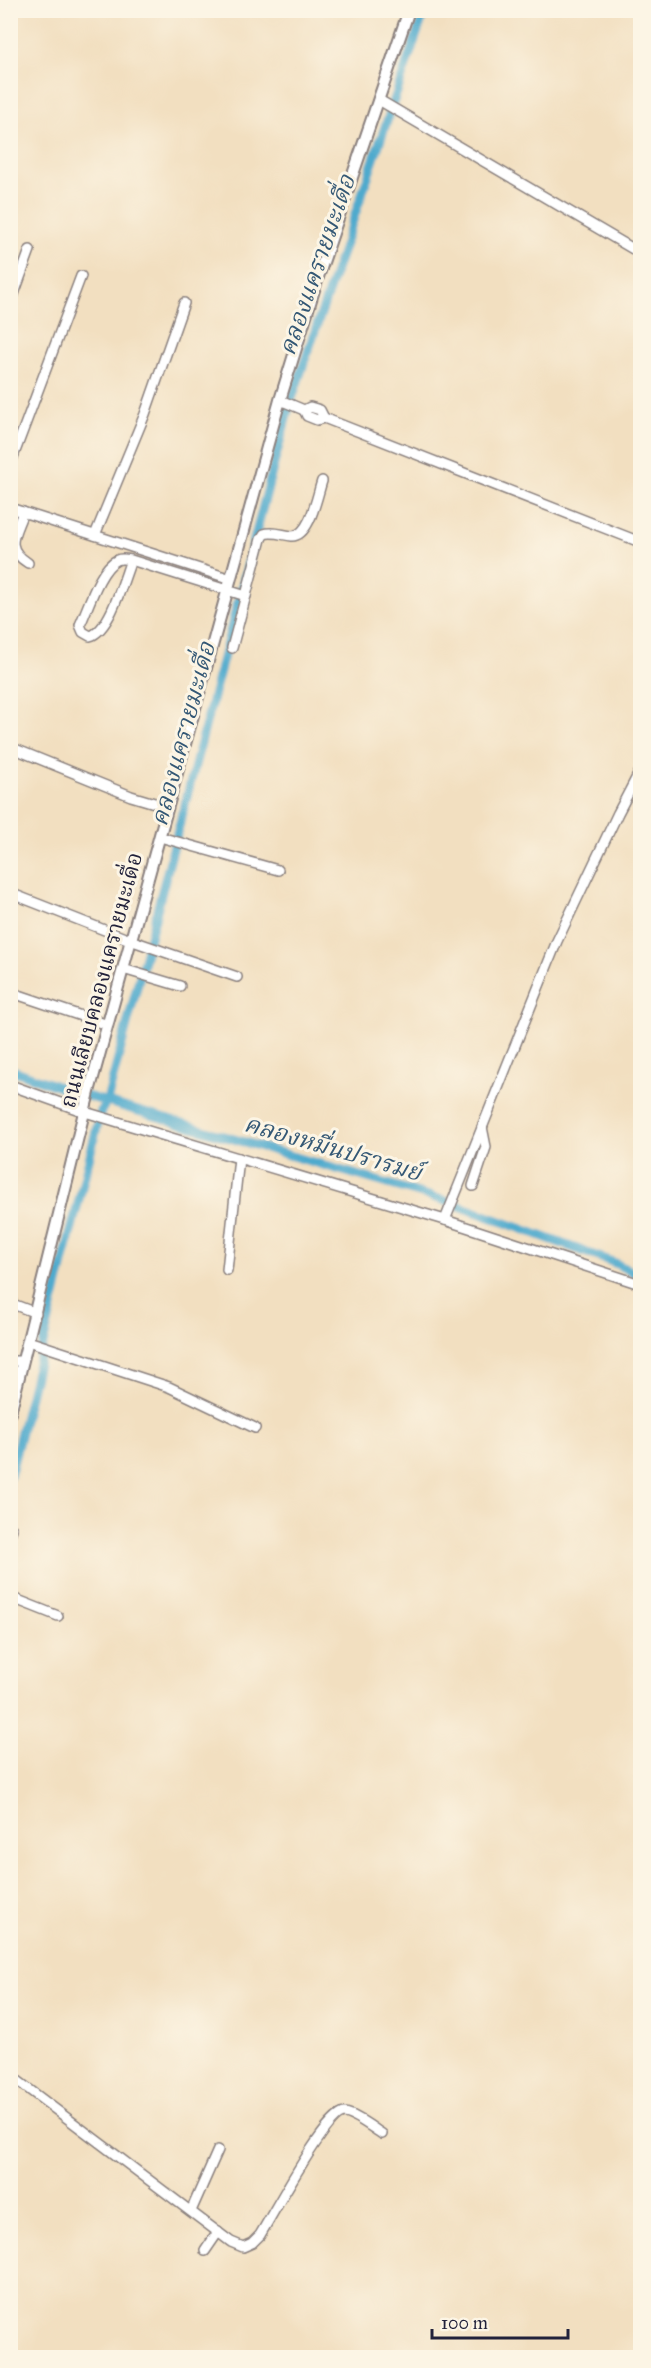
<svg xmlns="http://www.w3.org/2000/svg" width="651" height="2368" font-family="'IM FELL Great Primer','Noto Serif Thai',serif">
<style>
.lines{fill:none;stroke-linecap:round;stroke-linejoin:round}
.canal{stroke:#50aacd;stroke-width:9}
.minor-casing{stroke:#8a807e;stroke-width:12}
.tertiary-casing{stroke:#8a807e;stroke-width:14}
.minor{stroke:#fff;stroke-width:9}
.tertiary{stroke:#fff;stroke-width:10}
.labels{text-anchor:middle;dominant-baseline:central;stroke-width:6;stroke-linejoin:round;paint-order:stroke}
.street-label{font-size:22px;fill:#22223b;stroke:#fcf5e5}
.water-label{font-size:24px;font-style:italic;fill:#345875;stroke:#fcf5e5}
</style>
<rect width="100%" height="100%" fill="#fcf5e5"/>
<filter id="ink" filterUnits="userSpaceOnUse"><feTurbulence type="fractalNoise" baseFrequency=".0167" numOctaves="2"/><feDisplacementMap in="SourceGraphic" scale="12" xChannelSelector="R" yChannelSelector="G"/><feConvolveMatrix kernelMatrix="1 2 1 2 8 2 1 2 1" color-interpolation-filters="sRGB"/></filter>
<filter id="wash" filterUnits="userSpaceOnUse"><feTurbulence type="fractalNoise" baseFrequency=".008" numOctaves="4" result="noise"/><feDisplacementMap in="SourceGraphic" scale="24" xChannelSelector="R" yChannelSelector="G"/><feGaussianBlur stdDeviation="1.35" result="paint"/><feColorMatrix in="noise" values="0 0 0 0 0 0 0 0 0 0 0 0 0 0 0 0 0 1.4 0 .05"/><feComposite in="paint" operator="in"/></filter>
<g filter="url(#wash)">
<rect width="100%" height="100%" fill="#f2dfc0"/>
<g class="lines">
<g class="canal">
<path d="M10,1069L73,1092L446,1201L615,1263L640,1276"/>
<path d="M10,1476L101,1111L107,1101L289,407L425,10"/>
</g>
</g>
</g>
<g filter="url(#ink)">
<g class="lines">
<defs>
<g id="minor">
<path d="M379,100L640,253"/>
<path d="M10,305L30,250"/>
<path d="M280,400L304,410L310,407L320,410L324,418"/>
<path d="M304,410L307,416L317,420L324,418L640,542"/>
<path d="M10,465L81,276"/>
<path d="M10,508L231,579"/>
<path d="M23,512C15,535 3,547 28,563"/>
<path d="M95,535L145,414L184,303"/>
<path d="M131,560C124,578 110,631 90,636L83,632L80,625C88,608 100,568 117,560C121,558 126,559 131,560L246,596"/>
<path d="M232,648L261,539L264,534C273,531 282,535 292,536C310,536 317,496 322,481"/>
<path d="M10,747L131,796L168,807"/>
<path d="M160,837L278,870"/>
<path d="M10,893L130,940L237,977"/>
<path d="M123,969L180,986"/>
<path d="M10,992L108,1025"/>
<path d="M10,1085L85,1112L445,1220L640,1284"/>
<path d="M473,1186L486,1147L482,1127"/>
<path d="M445,1220L557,941L618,813L640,771"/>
<path d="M227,1270L239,1158"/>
<path d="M10,1303L36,1313"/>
<path d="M28,1341L169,1387L255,1428"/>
<path d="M10,1361H23"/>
<path d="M10,1534L12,1529"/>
<path d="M10,1597L58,1616"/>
<path d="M10,2075L231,2242L243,2247L252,2243L260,2235C272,2216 327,2112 345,2113C355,2114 374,2129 382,2134"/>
<path d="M191,2211L218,2150"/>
<path d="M205,2251L218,2232"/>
</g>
<path id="tertiary" d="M10,1413L89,1092L280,400L318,277L409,10"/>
</defs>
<use href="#minor" class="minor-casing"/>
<use href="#tertiary" class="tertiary-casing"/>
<use href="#minor" class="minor"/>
<use href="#tertiary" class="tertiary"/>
</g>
</g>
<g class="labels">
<g class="street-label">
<text transform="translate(101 980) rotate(-75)">ถนนเลียบคลองแครายมะเดื่อ</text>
</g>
<g class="water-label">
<text transform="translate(317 265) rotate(-71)">คลองแครายมะเดื่อ</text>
<text transform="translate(183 734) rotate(-75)">คลองแครายมะเดื่อ</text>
<text transform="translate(333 1148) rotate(16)">คลองหมื่นปรารมย์</text>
</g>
</g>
<rect width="651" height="2368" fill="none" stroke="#fcf5e5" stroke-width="36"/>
<path d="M432 2329v9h136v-9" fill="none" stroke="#22223b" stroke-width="3"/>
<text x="441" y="2329" font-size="18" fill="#22223b" stroke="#fcf5e5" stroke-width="4.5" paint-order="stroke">100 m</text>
</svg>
